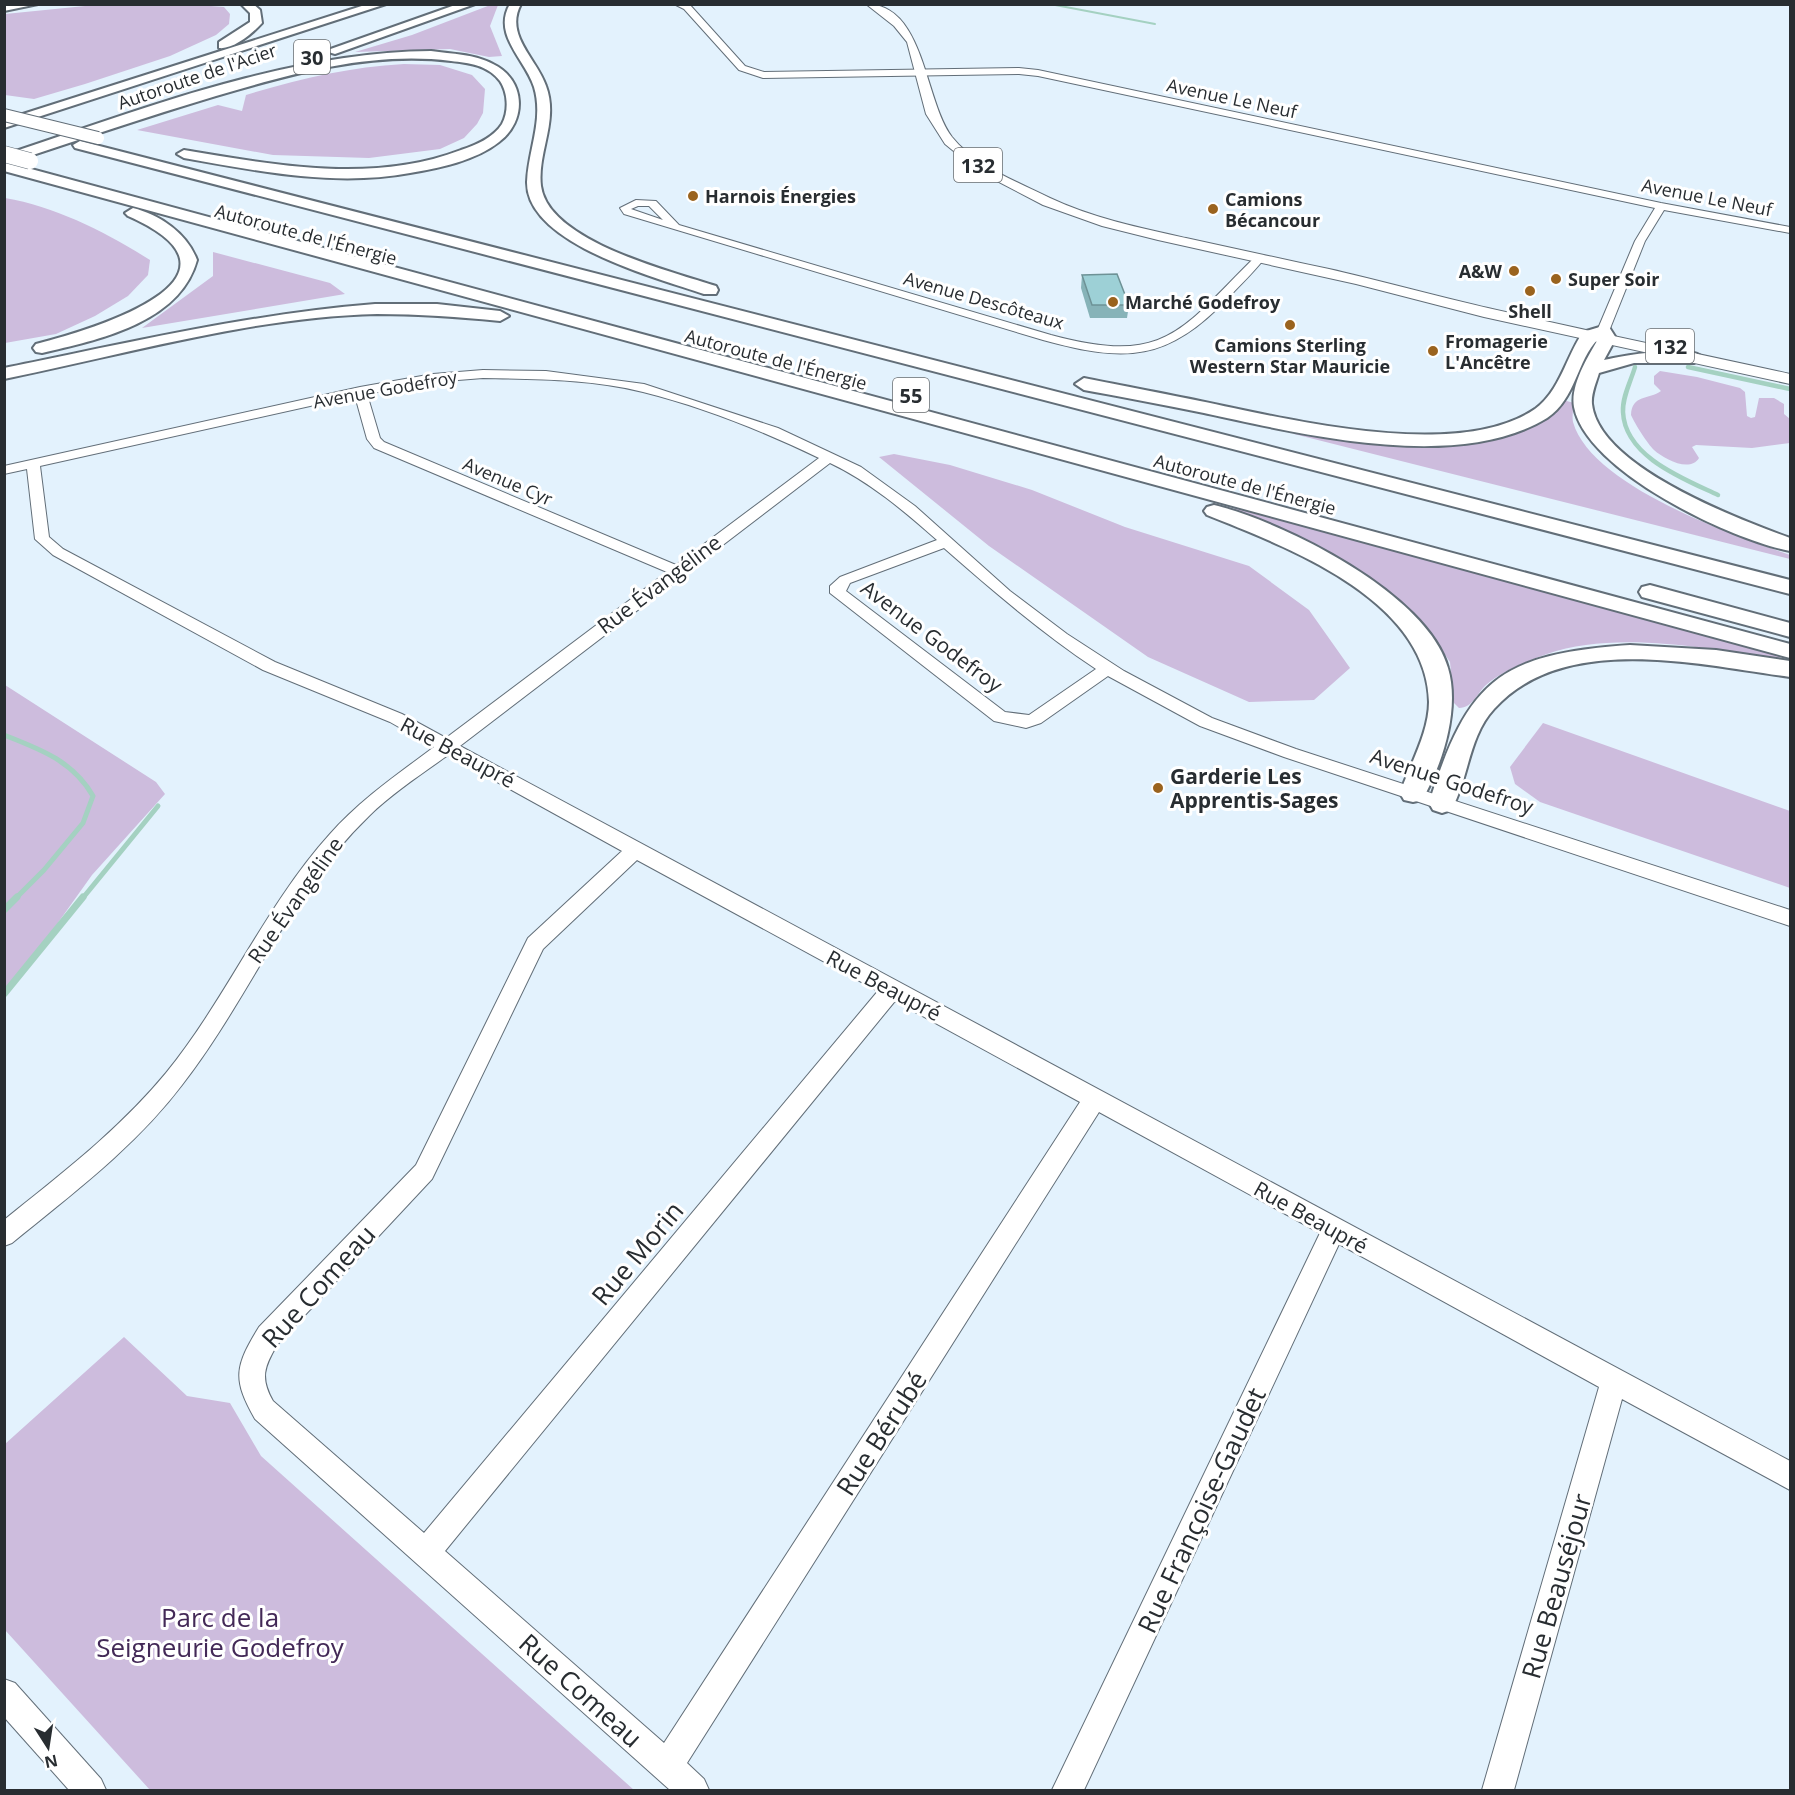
<svg xmlns="http://www.w3.org/2000/svg" width="1795" height="1795" font-family="'Open Sans',sans-serif">
<style>
.green{fill:#cdbcdd}
.lines{fill:none;stroke-linecap:round;stroke-linejoin:round}
.stream-far3{stroke:#a4d1c1;stroke-width:2}
.stream-far2{stroke:#a4d1c1;stroke-width:4.5}
.stream-far1{stroke:#a4d1c1;stroke-width:5}
.stream{stroke:#a4d1c1;stroke-width:7}
.minor-casing{stroke:#626e78;stroke-width:2}
.major-casing{stroke:#626e78;stroke-width:2}
.highway-casing{stroke:#626e78;stroke-width:4}
.minor{fill:#fff;fill-rule:evenodd}
.major{fill:#fff;fill-rule:evenodd}
.highway{fill:#fff;fill-rule:evenodd}
.highway-bridge-far1-casing{stroke:#626e78;stroke-width:14;stroke-linecap:butt}
.highway-bridge-casing{stroke:#626e78;stroke-width:17;stroke-linecap:butt}
.highway-bridge-far1{stroke:#fff;stroke-width:12}
.highway-bridge{stroke:#fff;stroke-width:16}
.wall{fill:#87b3b8}
.building{fill:#9dd0d6;stroke:#6e9296;stroke-width:1.5}
.poi-dot{fill:#9a631e;stroke:#fff;stroke-width:2}
.labels{text-anchor:middle;dominant-baseline:central;stroke-width:6;stroke-linejoin:round;paint-order:stroke}
.far-street-label{font-size:18px;fill:#282d31;stroke:#fff}
.far-poi-label{font-size:18px;font-weight:bold;fill:#282d31;stroke:#fff;text-anchor:start}
.shield{fill:#fff;stroke:#686c6f;stroke-width:1.5}
.shield-label{font-size:20px;font-weight:bold;fill:#282d31}
.street-label{font-size:21px;fill:#282d31;stroke:#fff}
.poi-label{font-size:21px;font-weight:bold;fill:#282d31;stroke:#fff;text-anchor:start}
.near-street-label{font-size:26px;fill:#282d31;stroke:#fff}
.near-park-label{font-size:26px;fill:#432957;stroke:#fff}
</style>
<rect width="100%" height="100%" fill="#e3f2fd"/>
<g class="green">
<path d="M493,4L498,5L490,26L502,56L489,57L450,49L355,52L412,35Z"/>
<path d="M95,5H198L224,7L230,14L229,24L216,35L170,56L85,84L34,99L5,95V14Z"/>
<path d="M404,64L440,65L472,75L485,89L483,113L477,124L464,138L440,149L369,158L273,155L137,130L218,105L242,111L246,95C299,79 349,67 404,64Z"/>
<path d="M5,198C57,207 105,232 150,260L148,275L128,296L95,316L56,334L5,343Z"/>
<path d="M213,252L330,283L345,294L142,328L213,276Z"/>
<path d="M1660,371L1697,377L1740,388L1745,392L1747,416L1751,418L1755,417L1759,398H1774L1784,404V414L1790,419V443L1752,448L1696,445L1692,447L1699,458C1690,473 1664,459 1654,450C1647,443 1635,424 1631,415C1632,394 1649,400 1661,391L1654,384V376Z"/>
<path d="M1563,400L1574,403C1573,409 1572,417 1573,422C1591,486 1733,535 1790,555V559L1294,434V432L1348,438L1507,434L1531,426Z"/>
<path d="M894,454L950,465L1032,490L1125,527L1249,566L1309,610L1350,668L1314,700L1249,702L1148,657L989,546L879,457Z"/>
<path d="M1238,507L1774,653L1781,658L1778,660C1708,648 1615,630 1547,654C1527,661 1502,671 1486,685C1477,693 1473,708 1459,708L1454,703L1450,662L1425,626L1398,600L1368,579L1236,513L1234,508Z"/>
<path d="M5,685L156,782L165,794L92,875L5,997Z"/>
<path d="M1543,723L1790,811V888L1540,802L1515,784L1510,767Z"/>
<path d="M124,1337L187,1396L230,1403L261,1456L634,1790H150L5,1630V1444Z"/>
</g>
<g class="lines">
<path class="stream-far3" d="M1050,4L1155,24"/>
<g class="stream-far2">
<path d="M1635,367C1631,381 1622,397 1623,412C1625,457 1684,479 1718,495"/>
<path d="M1688,367L1790,389"/>
</g>
<g class="stream-far1">
<path d="M4,735C40,749 73,761 93,796L83,823L44,870L15,899"/>
<path d="M82,899L158,806"/>
</g>
<g class="stream">
<path d="M4,910L17,897"/>
<path d="M4,994L83,897"/>
</g>
<defs>
<g id="minor">
<path d="M674,4L690,5L745,66L764,72L1019,68L1038,70L1661,203L1790,227V233L1664,210L1645,241L1609,331L1603,335L1597,331L1635,241L1655,208L1038,76L1019,74L763,78L739,70L684,9Z"/>
<path d="M636,200L656,201L679,225L1051,335C1166,366 1180,331 1255,257L1264,259C1254,272 1241,284 1230,296C1167,362 1127,363 1043,340L624,214L620,208ZM638,206H649L663,220L631,209Z"/>
<path d="M483,370L546,371L644,384L778,428L861,467L915,506L1010,591L1067,634L1124,671L1212,718L1296,749L1790,910V926L1284,757L1200,726L1108,676L1041,723L1026,728L994,721L830,593V586L840,577L937,540C904,511 870,482 830,463L460,746L1790,1461V1490L1622,1399L1514,1790H1482L1599,1387L1339,1244L1084,1790H1052L1320,1233L1099,1112L687,1763L704,1779L709,1790H670L255,1419C232,1379 235,1366 259,1327L416,1165L528,938L622,851L448,755C422,774 392,793 369,816C290,892 249,999 182,1085C135,1147 72,1194 12,1243L4,1246V1220C61,1174 119,1130 166,1073C227,998 265,906 330,834C360,800 398,774 434,747L390,722L263,670L53,555L35,539L27,469L4,474V466L360,387L433,374ZM483,378C535,379 593,379 643,392C703,407 763,431 819,458L676,565L384,442L380,438L367,394L433,382ZM355,396L367,439L374,448L667,572L446,738L402,714L275,662L63,549L49,537L40,466ZM944,548C993,591 1042,633 1096,669L1029,715L1005,712L846,591L850,583ZM637,860L878,991L424,1533L273,1401C260,1378 264,1367 277,1345L432,1179L543,949ZM895,1001L1080,1102L664,1743L445,1551Z"/>
<path d="M4,1679L15,1683L101,1779L106,1790H69L4,1717Z"/>
</g>
<path id="major" d="M866,4C925,4 924,100 952,137C975,166 1018,182 1050,198C1092,218 1140,228 1186,238C1233,248 1281,259 1329,269C1382,281 1435,296 1488,308C1588,331 1690,352 1790,374V384L1484,317L1356,284L1158,240L1102,226L1043,205L978,171L945,144L926,114L907,42L894,26Z"/>
<g id="highway">
<path d="M38,4L4,11V5Z"/>
<path d="M241,4H253L260,10L262,23C253,33 233,50 219,48V42L250,22V13Z"/>
<path d="M368,4H386L4,128V120Z"/>
<path d="M458,4H475L335,54L325,51Z"/>
<path d="M510,4H521C504,35 537,59 546,86C559,121 537,152 541,186C548,241 670,271 716,286L718,290L716,294H704C658,278 526,244 527,182C528,150 544,120 534,87C525,59 492,35 510,4Z"/>
<path d="M431,51C452,54 475,54 493,64C526,80 527,121 499,142C475,161 439,168 410,173C335,187 257,171 184,158L177,154L184,150C275,165 372,184 461,150C476,145 493,138 502,124C509,111 508,93 500,81C488,65 469,63 451,61C371,51 291,74 216,96C146,117 78,140 9,163L1790,644V658L4,171V155C140,110 287,52 431,51Z"/>
<path d="M80,141L1790,580V594L75,148L73,145Z"/>
<path d="M133,208C160,215 187,233 197,260C180,323 98,340 42,353L36,352L33,348L36,344C95,329 266,277 128,216L125,213Z"/>
<path d="M375,304H437L500,311L509,316L500,321C459,317 419,314 377,314C252,317 127,354 4,379V368C128,343 249,314 375,304Z"/>
<path d="M1603,326L1609,327L1616,338L1604,360C1621,356 1692,343 1703,358L1694,363H1634L1599,373C1596,383 1591,394 1592,404C1599,467 1738,519 1790,538V551C1731,540 1586,471 1574,407C1570,385 1588,357 1598,339C1577,360 1576,399 1547,418C1458,473 1301,434 1204,413C1164,405 1124,397 1084,390L1075,384L1084,378C1123,386 1162,393 1200,401C1288,419 1457,462 1535,409C1560,391 1566,357 1583,332Z"/>
<path d="M1214,505C1284,522 1428,594 1448,668C1460,708 1443,764 1422,800L1413,802L1404,800L1400,793C1410,765 1429,732 1429,702C1427,599 1287,547 1207,515L1204,511L1207,507Z"/>
<path d="M1650,585L1790,623V637L1642,597L1639,592L1642,587Z"/>
<path d="M1630,645L1716,650L1790,661V677C1700,665 1564,631 1494,709C1468,737 1469,779 1451,810L1442,813L1433,810L1429,803C1468,680 1499,654 1630,645Z"/>
</g>
</defs>
<use href="#minor" class="minor-casing"/>
<use href="#major" class="major-casing"/>
<use href="#highway" class="highway-casing"/>
<use href="#minor" class="minor"/>
<use href="#major" class="major"/>
<use href="#highway" class="highway"/>
<defs>
<path id="highway-bridge-far1" d="M4,115L98,138"/>
<path id="highway-bridge" d="M4,154L30,161"/>
</defs>
<use href="#highway-bridge-far1" class="highway-bridge-far1-casing"/>
<use href="#highway-bridge" class="highway-bridge-casing"/>
<use href="#highway-bridge-far1" class="highway-bridge-far1"/>
<use href="#highway-bridge" class="highway-bridge"/>
</g>
<path class="wall" d="M1082,275L1129,305L1127,318H1090L1081,288Z"/>
<path class="building" d="M1117,274L1129,305H1092L1082,275Z"/>
<g class="poi-dot">
<circle cx="693" cy="196" r="6"/>
<circle cx="1213" cy="209" r="6"/>
<circle cx="1514" cy="271" r="6"/>
<circle cx="1556" cy="279" r="6"/>
<circle cx="1530" cy="291" r="6"/>
<circle cx="1113" cy="302" r="6"/>
<circle cx="1290" cy="325" r="6"/>
<circle cx="1433" cy="351" r="6"/>
<circle cx="1158" cy="788" r="6"/>
</g>
<g class="labels">
<g class="far-street-label">
<text transform="translate(197 76) rotate(-19)">Autoroute de l'Acier</text>
<text transform="translate(1232 98) rotate(12)">Avenue Le Neuf</text>
<text transform="translate(1707 197) rotate(11)">Avenue Le Neuf</text>
<text transform="translate(306 234) rotate(15)">Autoroute de l'Énergie</text>
<text transform="translate(984 300) rotate(16)">Avenue Descôteaux</text>
<text transform="translate(776 359) rotate(15)">Autoroute de l'Énergie</text>
<text transform="translate(385 389) rotate(-10)">Avenue Godefroy</text>
<text transform="translate(508 481) rotate(23)">Avenue Cyr</text>
<text transform="translate(1245 484) rotate(15)">Autoroute de l'Énergie</text>
</g>
<g class="far-poi-label">
<text x="705" y="196">Harnois Énergies</text>
<text x="1225" y="199">Camions<tspan x="1225" dy="21">Bécancour</tspan></text>
<text x="1502" y="271" text-anchor="end">A&amp;W</text>
<text x="1568" y="279">Super Soir</text>
<text x="1125" y="302">Marché Godefroy</text>
<text x="1530" y="311" text-anchor="middle">Shell</text>
<text x="1445" y="341">Fromagerie<tspan x="1445" dy="21">L'Ancêtre</tspan></text>
<text x="1290" y="345" text-anchor="middle">Camions Sterling<tspan x="1290" dy="21">Western Star Mauricie</tspan></text>
</g>
<g class="shield">
<rect x="294" y="40" width="36" height="34" rx="4.5"/>
<rect x="954" y="148" width="48" height="34" rx="4.5"/>
<rect x="1646" y="329" width="48" height="34" rx="4.5"/>
<rect x="893" y="378" width="36" height="34" rx="4.5"/>
</g>
<g class="shield-label">
<text x="312" y="57">30</text>
<text x="978" y="165">132</text>
<text x="1670" y="346">132</text>
<text x="911" y="395">55</text>
</g>
<g class="street-label">
<text transform="translate(659 584) rotate(-37)">Rue Évangéline</text>
<text transform="translate(932 636) rotate(37)">Avenue Godefroy</text>
<text transform="translate(458 752) rotate(28)">Rue Beaupré</text>
<text transform="translate(1452 781) rotate(18)">Avenue Godefroy</text>
<text transform="translate(295 900) rotate(-55)">Rue Évangéline</text>
<text transform="translate(884 985) rotate(28)">Rue Beaupré</text>
<text transform="translate(1311 1217) rotate(29)">Rue Beaupré</text>
</g>
<g class="poi-label">
<text x="1170" y="776">Garderie Les<tspan x="1170" dy="24">Apprentis-Sages</tspan></text>
</g>
<g class="near-street-label">
<text transform="translate(637 1253) rotate(-50)">Rue Morin</text>
<text transform="translate(318 1286) rotate(-48)">Rue Comeau</text>
<text transform="translate(881 1433) rotate(-57)">Rue Bérubé</text>
<text transform="translate(1201 1510) rotate(-65)">Rue Françoise-Gaudet</text>
<text transform="translate(1556 1586) rotate(-74)">Rue Beauséjour</text>
<text transform="translate(581 1690) rotate(42)">Rue Comeau</text>
</g>
<g class="near-park-label">
<text x="220" y="1617">Parc de la<tspan x="220" dy="30">Seigneurie Godefroy</tspan></text>
</g>
</g>
<rect width="1795" height="1795" fill="none" stroke="#282d31" stroke-width="12"/>
<g transform="translate(48 1747) rotate(168)" stroke="#ffffff" stroke-width="4.5" paint-order="stroke">
<path d="M0-4.5L10 22L0 15L-10 22Z" fill="#282d31"/>
<text y="-9" font-size="16" font-weight="bold" text-anchor="middle" fill="#282d31">N</text>
</g>
</svg>
